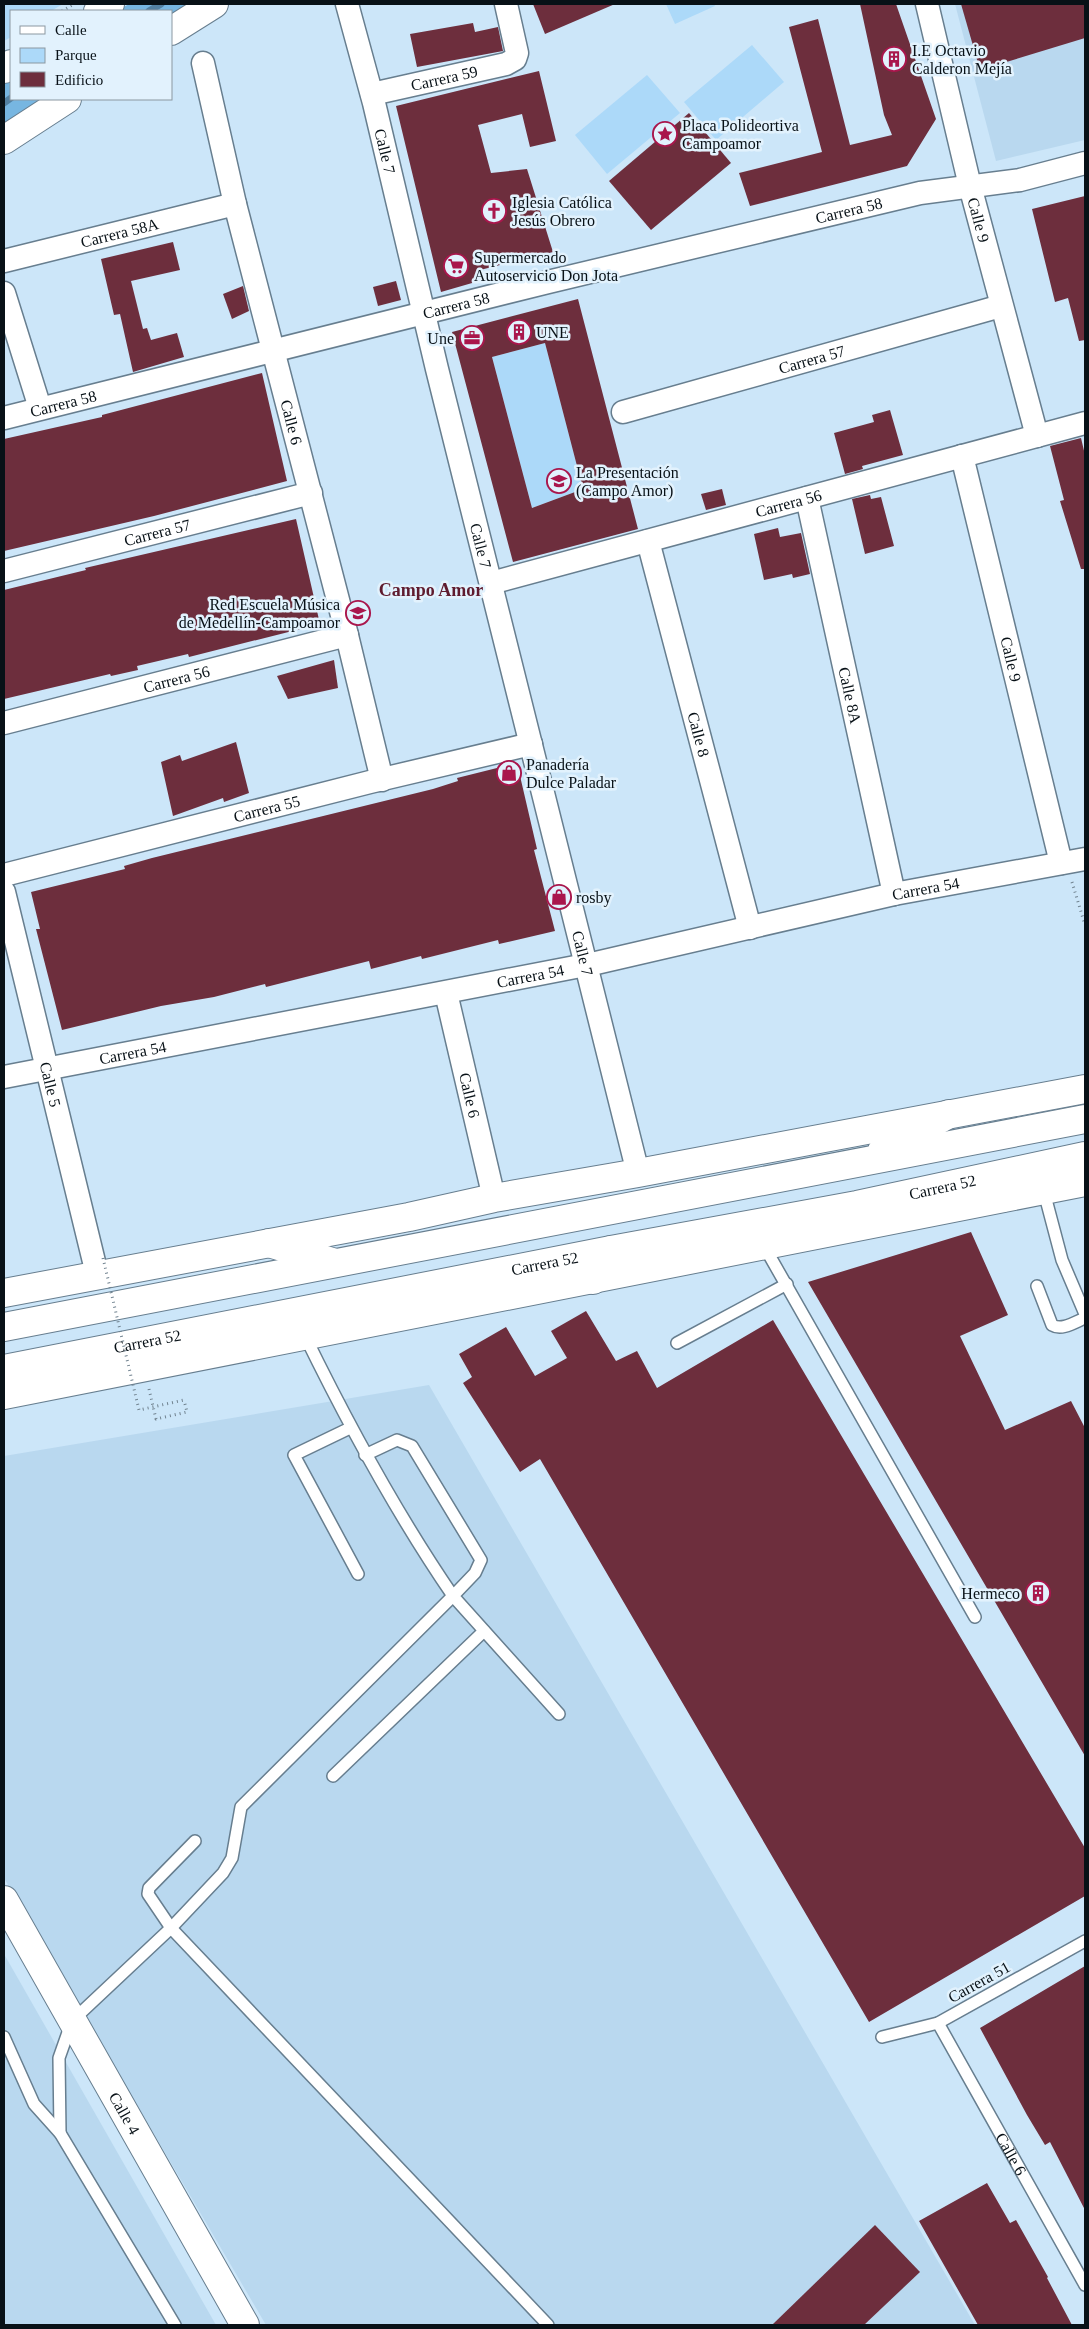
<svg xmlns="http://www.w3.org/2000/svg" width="1089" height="2329" font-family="Georgia,serif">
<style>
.built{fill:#b9d8ef}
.green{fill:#acd9f9}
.forest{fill:#77b6e1}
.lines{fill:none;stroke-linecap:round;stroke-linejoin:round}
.stream{stroke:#5381a2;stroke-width:7}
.building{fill:#6d2e3d;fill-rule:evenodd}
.service-casing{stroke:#677e8f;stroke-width:14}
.minor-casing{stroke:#677e8f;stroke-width:25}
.tertiary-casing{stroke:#677e8f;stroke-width:30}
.secondary-casing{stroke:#677e8f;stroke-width:30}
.primary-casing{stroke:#677e8f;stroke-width:30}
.path{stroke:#718390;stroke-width:3;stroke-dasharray:1 4;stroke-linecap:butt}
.service{stroke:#fff;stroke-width:11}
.minor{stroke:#fff;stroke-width:22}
.tertiary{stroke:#fff;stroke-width:28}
.secondary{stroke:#fff;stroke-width:28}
.primary{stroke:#fff;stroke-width:28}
.path-bridge{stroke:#718390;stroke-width:3;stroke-dasharray:1 4;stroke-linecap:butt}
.labels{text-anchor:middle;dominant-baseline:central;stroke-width:5;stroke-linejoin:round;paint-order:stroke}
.poi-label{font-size:16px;fill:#081117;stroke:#e2f2fd;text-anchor:start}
.street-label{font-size:16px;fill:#081117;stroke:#e2f2fd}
.neighbourhood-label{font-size:18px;font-weight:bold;fill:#5f1b2e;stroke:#e2f2fd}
</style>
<rect width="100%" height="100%" fill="#cce6f9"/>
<g class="built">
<path d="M955,4H1085V140L996,161Z"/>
<path d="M429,1385L975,2325H266L4,1878V1456Z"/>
<path d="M4,1954L216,2325H4Z"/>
</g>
<g class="green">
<path d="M4,4H63L51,11H11V37L4,41Z"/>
<path d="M666,4H714L715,6L675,24Z"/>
<path d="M752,45L784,82L716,140L684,102Z"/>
<path d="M647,75L680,113L607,174L575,135Z"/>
<path d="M545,343L583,489L532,508L492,357Z"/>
</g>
<g class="forest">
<path d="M129,4H200L171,22V11H117Z"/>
<path d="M11,76V99H48L4,127V81Z"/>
</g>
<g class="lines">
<g class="stream">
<path d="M149,11L161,4"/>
<path d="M4,103L11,98"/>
</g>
</g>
<g class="building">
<path d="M533,4H615L545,34Z"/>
<path d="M860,4H896L936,119L907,166L750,206L739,173L822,152L789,27L818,19L850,145L892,135L884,115Z"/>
<path d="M961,4H1085V38L980,70Z"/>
<path d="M473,23L475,32L498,27L503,51L417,67L410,34Z"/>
<path d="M539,71L556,141L530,147L522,114L478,125L491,173L527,169L553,252L476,271L479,281L441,292L396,106Z"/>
<path d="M689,113L731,163L651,230L609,181Z"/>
<path d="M1085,196V340L1079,341L1068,298L1055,302L1032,209Z"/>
<path d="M173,242L180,270L131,281L143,329L147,328L151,340L177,333L184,357L133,372L120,314L114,315L101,259Z"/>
<path d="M396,281L401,300L378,306L373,287Z"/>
<path d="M243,286L249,311L232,319L223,294Z"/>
<path d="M578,299L638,529L513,562L452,332ZM545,343L583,489L532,508L492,357Z"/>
<path d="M262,373L287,481L154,516L4,551V439L102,417V415Z"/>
<path d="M890,410L903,455L862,466L863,469L845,474L834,433L874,422L872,415Z"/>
<path d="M1081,438L1085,455V569H1081L1060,501L1064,500L1050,446Z"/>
<path d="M722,489L726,505L706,510L701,494Z"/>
<path d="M870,495L871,499L881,497L894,546L865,554L852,499Z"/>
<path d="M296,519L320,624L189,657L188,654L137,666L138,670L111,676L110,674L4,699V590L86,570L85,568Z"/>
<path d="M778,528L780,537L801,533L810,574L793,578L792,574L764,580L754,534Z"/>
<path d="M334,660L338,688L288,699L277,676Z"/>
<path d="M236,742L249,793L224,802L223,798L173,816L161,762L180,755L182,761Z"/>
<path d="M517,763L537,849L534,850L555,931L499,944L498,940L422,959L421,956L371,969L369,961L266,987L265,984L214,997L161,1006L62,1030L36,929H40L31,892L125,869L124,866L152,858L433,789L458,781L457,778Z"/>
<path d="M971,1232L1008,1315L960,1336L1005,1430L1071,1401L1085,1428V1756L808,1282Z"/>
<path d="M586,1311L616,1361L637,1351L657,1388L773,1320L1085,1848V1896L869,2022L540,1459L520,1472L463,1383L472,1377L459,1354L506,1327L535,1376L567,1358L551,1331Z"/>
<path d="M1085,1966V2210L1050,2142L1045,2145L1027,2115L980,2028Z"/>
<path d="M987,2183L1010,2223L1016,2220L1048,2277L1047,2278L1072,2325H978L919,2221Z"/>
<path d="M875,2225L920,2272L864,2325H772Z"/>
</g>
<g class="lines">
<defs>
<g id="service">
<path d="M1044,1192L1062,1260L1085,1314"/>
<path d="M764,1246L975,1617"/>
<path d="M1037,1286L1052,1325C1062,1331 1075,1322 1085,1318"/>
<path d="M677,1343L787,1284"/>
<path d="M350,1428L294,1455L358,1574"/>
<path d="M365,1455L397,1440L412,1446L481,1560L475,1573L453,1596L559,1714"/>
<path d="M333,1776L484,1631"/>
<path d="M195,1841L149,1888L148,1894L171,1928L548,2325"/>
<path id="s1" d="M938,2023L1085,2285"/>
<path d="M4,2037L34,2104L60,2133L175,2325"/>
<path d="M882,2037L938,2023L1085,1941"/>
<path d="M60,2133L59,2058L72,2021L171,1928L223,1873L232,1858L241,1807L453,1596C396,1513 349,1426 305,1336"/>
</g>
<g id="minor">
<path id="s2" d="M347,4L374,103L437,369L638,1173"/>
<path id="s3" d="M927,4L970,186L1037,436"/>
<path id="s4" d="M203,63L235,204L344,623L382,780"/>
<path id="s5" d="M372,94L506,64L515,59L517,53L506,4"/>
<path id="s6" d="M4,261L235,204"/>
<path d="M4,293L40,408"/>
<path id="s7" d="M623,412L1001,306"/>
<path id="s8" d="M4,418L548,282L920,193L1020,180L1085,163"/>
<path id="s9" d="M962,456L1061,863"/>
<path id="s10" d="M807,498L894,894"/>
<path id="s11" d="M648,541L750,928"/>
<path id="s12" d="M4,571L311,493"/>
<path id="s13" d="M491,583L1085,423"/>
<path id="s14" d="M4,723L347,635"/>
<path id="s15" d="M4,875L370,782L531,744"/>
<path id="s16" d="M4,892L97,1274"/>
<path id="s17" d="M446,993L494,1198"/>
<path id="s18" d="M4,1077L596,963L894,894L1085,859"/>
</g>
<g id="tertiary">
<path d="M4,1293L409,1217L494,1198L638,1173L1085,1089"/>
<path d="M4,1395L1085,1182"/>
<path id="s19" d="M4,1900L245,2325"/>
</g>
<g id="secondary">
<path d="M98,11L110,4"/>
<path d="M171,31L214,4"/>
<path d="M4,69L11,64"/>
<path d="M4,140L67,99"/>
</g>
<g id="primary">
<path d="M882,1151L949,1114"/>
<path d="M939,1201L1002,1198"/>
<path d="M269,1243L332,1262"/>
<path d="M593,1280L611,1250"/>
<path d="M4,1327L1085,1119"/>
<path id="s20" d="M4,1369L611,1250L857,1205L1085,1156"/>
</g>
</defs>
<use href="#service" class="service-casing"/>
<use href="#minor" class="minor-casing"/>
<use href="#tertiary" class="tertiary-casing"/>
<use href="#secondary" class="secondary-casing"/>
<use href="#primary" class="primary-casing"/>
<g class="path">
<path d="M62,11L74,4"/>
<path d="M1072,882L1085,925"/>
<path d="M149,1389L156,1419L187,1412L184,1400"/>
</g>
<use href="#service" class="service"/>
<use href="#minor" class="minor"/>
<use href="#tertiary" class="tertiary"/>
<use href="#secondary" class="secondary"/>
<use href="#primary" class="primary"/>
<path class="path-bridge" d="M103,1258L139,1410L184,1400"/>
</g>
<defs>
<symbol id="building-ring" viewBox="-11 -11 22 22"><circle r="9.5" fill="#e2f2fd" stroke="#a9164c" stroke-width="1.5"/><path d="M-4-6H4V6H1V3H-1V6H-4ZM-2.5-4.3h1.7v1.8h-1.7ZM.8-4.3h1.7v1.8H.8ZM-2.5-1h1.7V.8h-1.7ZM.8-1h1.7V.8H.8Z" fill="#a9164c"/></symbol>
<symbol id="sight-ring" viewBox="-11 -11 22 22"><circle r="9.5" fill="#e2f2fd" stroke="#a9164c" stroke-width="1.5"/><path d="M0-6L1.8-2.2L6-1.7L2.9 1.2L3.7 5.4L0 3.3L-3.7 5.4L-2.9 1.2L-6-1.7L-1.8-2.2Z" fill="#a9164c"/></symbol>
<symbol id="church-ring" viewBox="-11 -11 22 22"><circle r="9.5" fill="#e2f2fd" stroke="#a9164c" stroke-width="1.5"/><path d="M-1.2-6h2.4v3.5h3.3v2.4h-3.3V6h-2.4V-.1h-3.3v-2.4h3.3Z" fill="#a9164c"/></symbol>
<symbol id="supermarket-ring" viewBox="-11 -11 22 22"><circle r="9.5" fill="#e2f2fd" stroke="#a9164c" stroke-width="1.5"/><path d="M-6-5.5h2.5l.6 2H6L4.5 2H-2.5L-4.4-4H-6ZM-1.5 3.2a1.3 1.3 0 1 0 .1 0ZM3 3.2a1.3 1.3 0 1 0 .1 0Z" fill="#a9164c"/></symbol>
<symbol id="office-ring" viewBox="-11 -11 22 22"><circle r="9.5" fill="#e2f2fd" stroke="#a9164c" stroke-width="1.5"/><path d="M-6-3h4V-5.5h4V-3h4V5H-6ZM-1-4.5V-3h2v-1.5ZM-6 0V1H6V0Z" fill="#a9164c"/></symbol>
<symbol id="school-ring" viewBox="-11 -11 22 22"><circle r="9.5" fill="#e2f2fd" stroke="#a9164c" stroke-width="1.5"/><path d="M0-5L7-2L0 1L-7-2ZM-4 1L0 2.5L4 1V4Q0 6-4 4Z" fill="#a9164c"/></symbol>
<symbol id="shop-ring" viewBox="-11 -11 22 22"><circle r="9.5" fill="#e2f2fd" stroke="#a9164c" stroke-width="1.5"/><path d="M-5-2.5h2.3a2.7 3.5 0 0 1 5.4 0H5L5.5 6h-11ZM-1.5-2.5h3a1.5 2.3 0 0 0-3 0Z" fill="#a9164c"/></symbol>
</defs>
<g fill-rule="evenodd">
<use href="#building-ring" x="880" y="45" width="28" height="28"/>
<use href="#sight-ring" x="651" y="120" width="28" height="28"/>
<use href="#church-ring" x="480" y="197" width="28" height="28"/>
<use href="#supermarket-ring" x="442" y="252" width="28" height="28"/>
<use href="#building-ring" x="505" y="318" width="28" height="28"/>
<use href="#office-ring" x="458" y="324" width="28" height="28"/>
<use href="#school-ring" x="545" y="467" width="28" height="28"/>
<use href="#school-ring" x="344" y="599" width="28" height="28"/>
<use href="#shop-ring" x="495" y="759" width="28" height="28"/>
<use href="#shop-ring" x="545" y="883" width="28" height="28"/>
<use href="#building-ring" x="1024" y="1579" width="28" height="28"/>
</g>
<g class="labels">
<g class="poi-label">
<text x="912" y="50">I.E Octavio<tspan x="912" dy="18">Calderon Mejía</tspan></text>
<text x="682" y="125">Placa Polideortiva<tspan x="682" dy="18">Campoamor</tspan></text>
<text x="512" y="202">Iglesia Católica<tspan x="512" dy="18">Jesús Obrero</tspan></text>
<text x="474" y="257">Supermercado<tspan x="474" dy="18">Autoservicio Don Jota</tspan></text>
<text x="536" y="332">UNE</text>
<text x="454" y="338" text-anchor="end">Une</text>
<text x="576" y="472">La Presentación<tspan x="576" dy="18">(Campo Amor)</tspan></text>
<text x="340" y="604" text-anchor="end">Red Escuela Música<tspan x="340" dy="18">de Medellín-Campoamor</tspan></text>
<text x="526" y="764">Panadería<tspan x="526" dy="18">Dulce Paladar</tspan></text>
<text x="576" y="897">rosby</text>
<text x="1020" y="1593" text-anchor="end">Hermeco</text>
</g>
<g class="street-label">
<text stroke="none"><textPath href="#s5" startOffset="74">Carrera 59</textPath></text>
<text stroke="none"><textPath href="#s2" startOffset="152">Calle 7</textPath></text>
<text stroke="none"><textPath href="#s8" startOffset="870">Carrera 58</textPath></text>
<text stroke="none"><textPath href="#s3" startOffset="222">Calle 9</textPath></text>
<text stroke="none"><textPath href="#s6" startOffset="119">Carrera 58A</textPath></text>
<text stroke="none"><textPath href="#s8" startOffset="466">Carrera 58</textPath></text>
<text stroke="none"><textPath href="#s7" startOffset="196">Carrera 57</textPath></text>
<text stroke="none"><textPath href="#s8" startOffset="61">Carrera 58</textPath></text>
<text stroke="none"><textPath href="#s4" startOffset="370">Calle 6</textPath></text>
<text stroke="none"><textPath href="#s13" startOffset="308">Carrera 56</textPath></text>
<text stroke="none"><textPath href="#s12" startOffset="158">Carrera 57</textPath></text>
<text stroke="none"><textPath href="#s2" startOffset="558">Calle 7</textPath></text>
<text stroke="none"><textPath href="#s9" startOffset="209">Calle 9</textPath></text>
<text stroke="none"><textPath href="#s14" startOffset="178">Carrera 56</textPath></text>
<text stroke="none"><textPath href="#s10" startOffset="202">Calle 8A</textPath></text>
<text stroke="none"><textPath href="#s11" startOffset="200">Calle 8</textPath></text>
<text stroke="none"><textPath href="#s15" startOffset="271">Carrera 55</textPath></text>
<text stroke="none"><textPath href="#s18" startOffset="941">Carrera 54</textPath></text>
<text stroke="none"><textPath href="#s2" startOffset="978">Calle 7</textPath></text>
<text stroke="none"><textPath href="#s18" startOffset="536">Carrera 54</textPath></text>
<text stroke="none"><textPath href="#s18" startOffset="131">Carrera 54</textPath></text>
<text stroke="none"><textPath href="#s16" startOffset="198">Calle 5</textPath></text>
<text stroke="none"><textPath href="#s17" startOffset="105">Calle 6</textPath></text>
<text stroke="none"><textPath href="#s20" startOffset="956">Carrera 52</textPath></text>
<text stroke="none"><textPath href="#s20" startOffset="551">Carrera 52</textPath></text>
<text stroke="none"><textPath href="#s20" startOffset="146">Carrera 52</textPath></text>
<text transform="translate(979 1982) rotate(-29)">Carrera 51</text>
<text stroke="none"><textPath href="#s19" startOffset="245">Calle 4</textPath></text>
<text stroke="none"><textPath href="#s1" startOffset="150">Calle 6</textPath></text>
</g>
<g class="neighbourhood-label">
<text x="431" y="590">Campo Amor</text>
</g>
</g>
<rect width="1089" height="2329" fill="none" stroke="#081117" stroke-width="10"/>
<rect x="10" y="10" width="162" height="90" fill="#e2f2fd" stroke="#8b98a1"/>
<rect x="20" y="26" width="25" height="8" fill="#ffffff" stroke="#8b98a1"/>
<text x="55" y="35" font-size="15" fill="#081117">Calle</text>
<rect x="20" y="48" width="25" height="15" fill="#acd9f9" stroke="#8b98a1"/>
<text x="55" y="60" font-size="15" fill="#081117">Parque</text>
<rect x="20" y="72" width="25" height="15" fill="#6d2e3d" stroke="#8b98a1"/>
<text x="55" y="85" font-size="15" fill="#081117">Edificio</text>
</svg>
